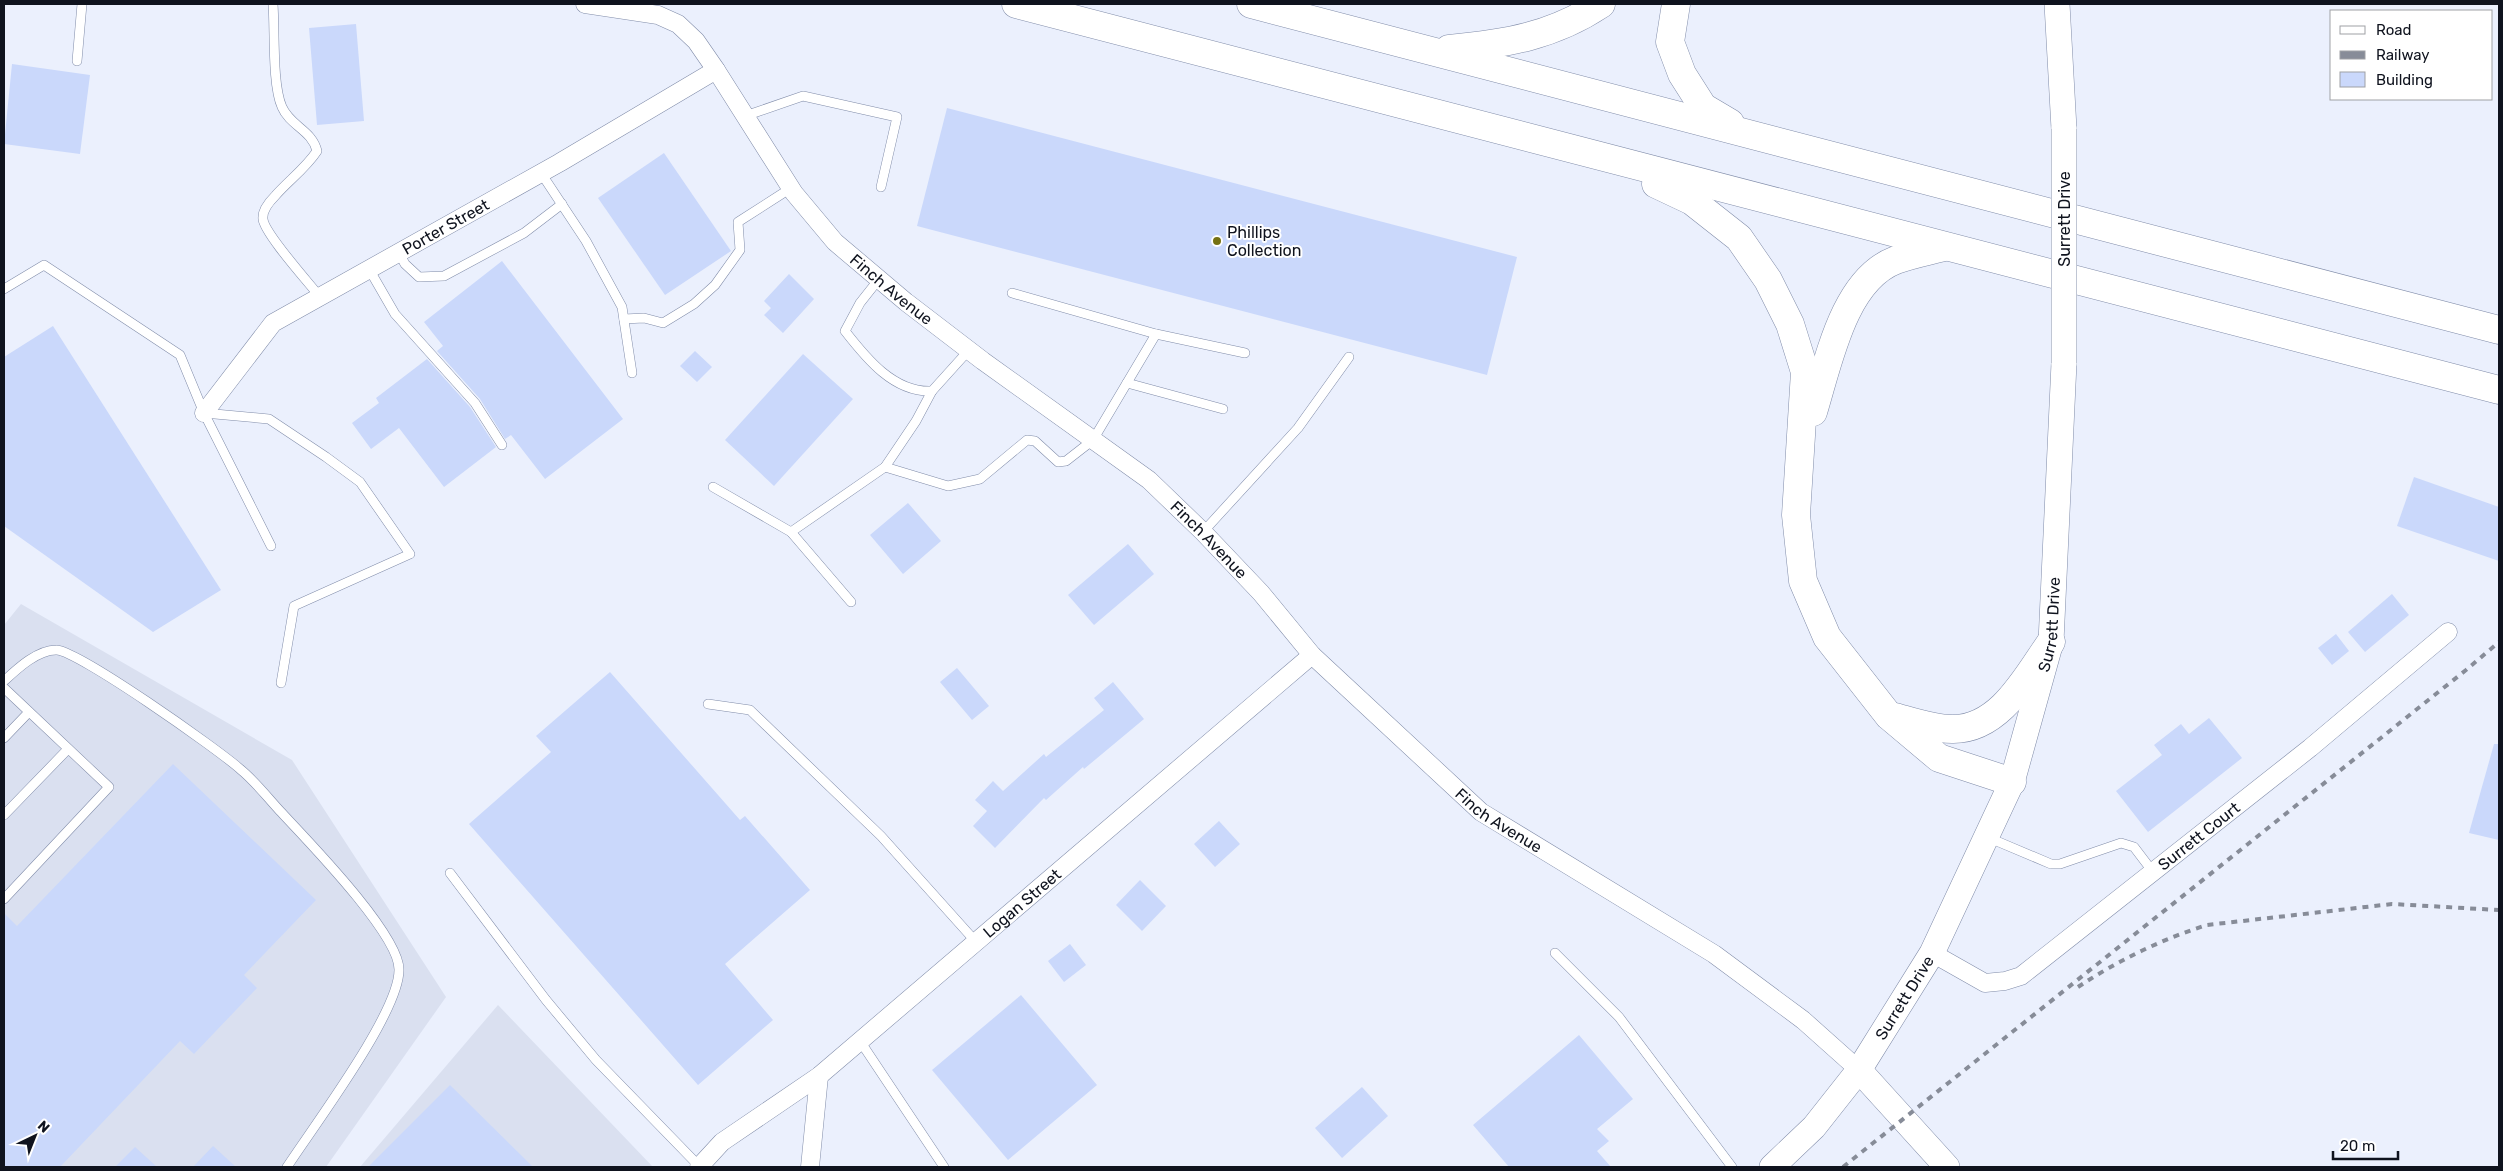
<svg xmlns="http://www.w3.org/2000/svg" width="2503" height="1171" font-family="Rubik,sans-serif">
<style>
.built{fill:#dae0f0}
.building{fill:#cad8fb}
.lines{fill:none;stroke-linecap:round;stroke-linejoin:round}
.lane-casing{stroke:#808ca9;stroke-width:10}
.street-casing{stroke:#808ca9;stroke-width:19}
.secondary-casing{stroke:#808ca9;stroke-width:26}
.highway-casing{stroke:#808ca9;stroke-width:29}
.lane{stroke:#fff;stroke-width:9}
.street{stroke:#fff;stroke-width:18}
.secondary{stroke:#fff;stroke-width:25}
.highway{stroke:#fff;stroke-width:28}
.rail{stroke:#878c98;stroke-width:4;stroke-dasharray:6 6;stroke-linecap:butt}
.secondary-bridge-casing{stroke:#808ca9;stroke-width:26;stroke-linecap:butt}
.secondary-bridge{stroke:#fff;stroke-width:25}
.poi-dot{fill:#757113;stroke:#fff;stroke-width:2}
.labels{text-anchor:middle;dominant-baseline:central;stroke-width:4;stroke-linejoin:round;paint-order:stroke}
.street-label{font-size:16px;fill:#0f131e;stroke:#fff}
.poi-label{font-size:16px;fill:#0f131e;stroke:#fff;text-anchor:start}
</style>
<rect width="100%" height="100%" fill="#ebf0fd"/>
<g class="built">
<path d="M21,604L292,760L446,997L326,1167H4V625Z"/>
<path d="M498,1005L653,1167H360Z"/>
</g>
<g class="building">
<path d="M356,24L364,121L317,125L309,28Z"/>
<path d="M12,64L90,75L80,154L4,144Z"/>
<path d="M947,108L1517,257L1487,375L917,226Z"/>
<path d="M664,153L731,251L665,295L598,198Z"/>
<path d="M502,261L623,419L545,479L511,435L505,439L480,399L437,351L443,346L424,322Z"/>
<path d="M789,274L814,299L783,333L764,315L771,308L764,301Z"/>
<path d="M53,326L221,590L153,632L4,526V357Z"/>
<path d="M695,351L712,367L697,382L680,366Z"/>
<path d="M803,354L853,399L774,486L725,440Z"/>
<path d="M427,359L470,407L496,447L444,487L399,428L371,449L352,423L379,403L376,398Z"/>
<path d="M2414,477L2499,507V561L2397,526Z"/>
<path d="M908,503L941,541L903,574L870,535Z"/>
<path d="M1128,544L1154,574L1094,625L1068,595Z"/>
<path d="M2392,594L2409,615L2365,652L2348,632Z"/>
<path d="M2336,634L2349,651L2332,665L2318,648Z"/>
<path d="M957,668L989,706L972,720L940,682Z"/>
<path d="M610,672L740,820L745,816L810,890L725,964L773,1020L698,1085L469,824L551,752L536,736Z"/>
<path d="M1113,682L1144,719L1084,769L1083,767L1046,800L1044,798L995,848L973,826L987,811L975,800L993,781L1003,791L1044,754L1046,757L1104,710L1094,698Z"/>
<path d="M2209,718L2242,758L2148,832L2116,791L2162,755L2154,745L2181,724L2189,734Z"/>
<path d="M2494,744H2499V840L2469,833Z"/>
<path d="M173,764L316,900L244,975L257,988L194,1054L180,1041L60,1167H4V913L17,926Z"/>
<path d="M1219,821L1240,844L1215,867L1194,844Z"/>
<path d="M1140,880L1166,906L1142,931L1116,905Z"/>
<path d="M1070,944L1086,965L1064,982L1048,961Z"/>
<path d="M1021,995L1097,1085L1008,1160L932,1070Z"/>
<path d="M1579,1035L1633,1099L1597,1129L1609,1141L1597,1151L1611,1167H1509L1473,1125Z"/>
<path d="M450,1085L533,1167H368Z"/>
<path d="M1362,1087L1388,1116L1342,1158L1315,1128Z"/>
<path d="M213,1146L236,1167H193Z"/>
<path d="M135,1147L157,1167H115Z"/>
</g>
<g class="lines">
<defs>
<g id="lane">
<path d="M273,4C275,30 272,85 282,107C290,126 312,130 317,151C306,168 288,181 275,196C269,202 262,210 263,219C264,233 309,283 320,297"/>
<path d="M77,61L82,4"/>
<path d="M745,116L803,96L897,117L881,187"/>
<path d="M541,173L586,241L622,307L632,373"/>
<path d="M399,253L405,264L419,277L444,276L524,233L562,204"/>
<path d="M369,269L395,314L475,403L502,445"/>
<path d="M879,279L860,303L845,331C866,358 894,393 932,391L969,350"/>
<path d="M4,289L44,265L180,355L204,413L271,546"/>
<path d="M624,319L644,318L663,323L694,304L715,285L740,250L738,222L791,188"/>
<path d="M1156,334L1245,353"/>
<path d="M1127,383L1223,409"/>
<path d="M204,413L269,419L326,457L360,482L410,554L294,606L281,683"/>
<path d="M885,467L948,486L980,479L1027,440L1035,441L1058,462L1066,461L1093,440L1156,334L1012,293"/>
<path d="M713,487L791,532"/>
<path d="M1203,532L1298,428L1349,357"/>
<path d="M851,602L791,532L885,467L916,421L932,391"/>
<path d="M4,681C17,669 37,650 56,650C76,649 219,750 240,769C255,781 267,797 280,811C306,839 400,935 399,970C399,1013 313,1127 287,1167"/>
<path d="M4,688L109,787L4,899"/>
<path d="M708,704L750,710L881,836L976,942"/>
<path d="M4,738L29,712"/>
<path d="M4,815L68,749"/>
<path d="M1987,837L2051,864H2060L2121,843L2134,847L2153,872"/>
<path d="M450,873L546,1000L596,1060L699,1166"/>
<path d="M1555,953L1619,1017L1732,1167"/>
<path d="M860,1041L944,1167"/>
</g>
<g id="street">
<path id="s1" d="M585,4L658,15L678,24L696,41L716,70L794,193L835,242L906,302L983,361L1149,480L1203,532L1261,593L1312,655L1481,812L1714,954L1803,1020L1859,1070"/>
<path id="s2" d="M204,413L273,323L559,163L716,70"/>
<path id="s3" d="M1932,953L1985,983L2005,981L2021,976L2310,748L2448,632"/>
<path id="s4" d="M699,1167L722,1142L819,1076L1312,655"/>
<path d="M810,1167L819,1076"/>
</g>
<g id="secondary">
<path d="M2057,4L2064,129"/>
<path d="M1859,1070L1947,1167"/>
<path id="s5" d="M1772,1167L1814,1127L1859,1070L1932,953L2012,782L2051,642L2064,363"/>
</g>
<g id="highway">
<path d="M1016,4L2499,390"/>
<path d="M1251,4L2499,330"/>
<path d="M1676,4L1670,42L1682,74L1703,107L1730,123"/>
<path d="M1449,49C1505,44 1553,36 1601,4"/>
<path d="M1656,184L1692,201L1739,238L1768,280L1790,324L1805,372L1796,515L1803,581L1827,637L1889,716L1939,758L2012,782"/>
<path d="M1813,412C1828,364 1843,280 1896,260C1912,254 1929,251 1944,247"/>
<path d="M1895,717C1913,722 1933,729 1952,729C2000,730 2027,676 2051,642"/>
</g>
</defs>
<use href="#lane" class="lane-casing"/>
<use href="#street" class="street-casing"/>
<use href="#secondary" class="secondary-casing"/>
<use href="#highway" class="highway-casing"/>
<use href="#lane" class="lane"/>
<use href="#street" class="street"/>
<use href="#secondary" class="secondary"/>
<use href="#highway" class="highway"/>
<g class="rail">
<path d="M2078,987C2117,961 2162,939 2207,925L2392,904L2499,910"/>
<path d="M1843,1167L2466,670L2499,642"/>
</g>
<defs>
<path id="secondary-bridge" d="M2064,363V129"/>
</defs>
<use href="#secondary-bridge" class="secondary-bridge-casing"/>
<use href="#secondary-bridge" class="secondary-bridge"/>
</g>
<circle class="poi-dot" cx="1217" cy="241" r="5"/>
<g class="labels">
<g class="street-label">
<text transform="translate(2064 219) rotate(-90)">Surrett Drive</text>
<text stroke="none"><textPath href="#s2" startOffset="311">Porter Street</textPath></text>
<text stroke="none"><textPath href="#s1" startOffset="439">Finch Avenue</textPath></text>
<text stroke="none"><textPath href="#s1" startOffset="844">Finch Avenue</textPath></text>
<text stroke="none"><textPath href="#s5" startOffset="620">Surrett Drive</textPath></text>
<text stroke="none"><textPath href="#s1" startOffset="1249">Finch Avenue</textPath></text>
<text stroke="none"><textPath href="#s3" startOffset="324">Surrett Court</textPath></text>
<text stroke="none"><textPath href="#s4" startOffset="418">Logan Street</textPath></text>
<text stroke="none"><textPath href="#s5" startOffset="216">Surrett Drive</textPath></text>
</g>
<g class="poi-label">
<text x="1227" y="232">Phillips<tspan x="1227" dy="18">Collection</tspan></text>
</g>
</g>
<rect width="2503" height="1171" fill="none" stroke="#0f131e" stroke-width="10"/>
<rect x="2330" y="10" width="162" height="90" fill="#ffffff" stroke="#9fa1a5"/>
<rect x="2340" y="26" width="25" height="8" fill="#ffffff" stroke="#9fa1a5"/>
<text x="2376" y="35" font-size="15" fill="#0f131e">Road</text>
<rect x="2340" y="51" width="25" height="8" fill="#878c98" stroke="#9fa1a5"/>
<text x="2376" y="60" font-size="15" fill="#0f131e">Railway</text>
<rect x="2340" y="72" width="25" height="15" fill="#cad8fb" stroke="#9fa1a5"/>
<text x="2376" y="85" font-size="15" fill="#0f131e">Building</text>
<g transform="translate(35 1136) rotate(43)" stroke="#ffffff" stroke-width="4" paint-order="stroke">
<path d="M0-4L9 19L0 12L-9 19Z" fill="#0f131e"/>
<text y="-8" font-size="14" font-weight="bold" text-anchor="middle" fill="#0f131e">N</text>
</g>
<path d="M2333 1151v8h65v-8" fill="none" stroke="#0f131e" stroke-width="2.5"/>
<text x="2340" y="1151" font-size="15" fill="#0f131e" stroke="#ffffff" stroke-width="4" paint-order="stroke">20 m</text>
</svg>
